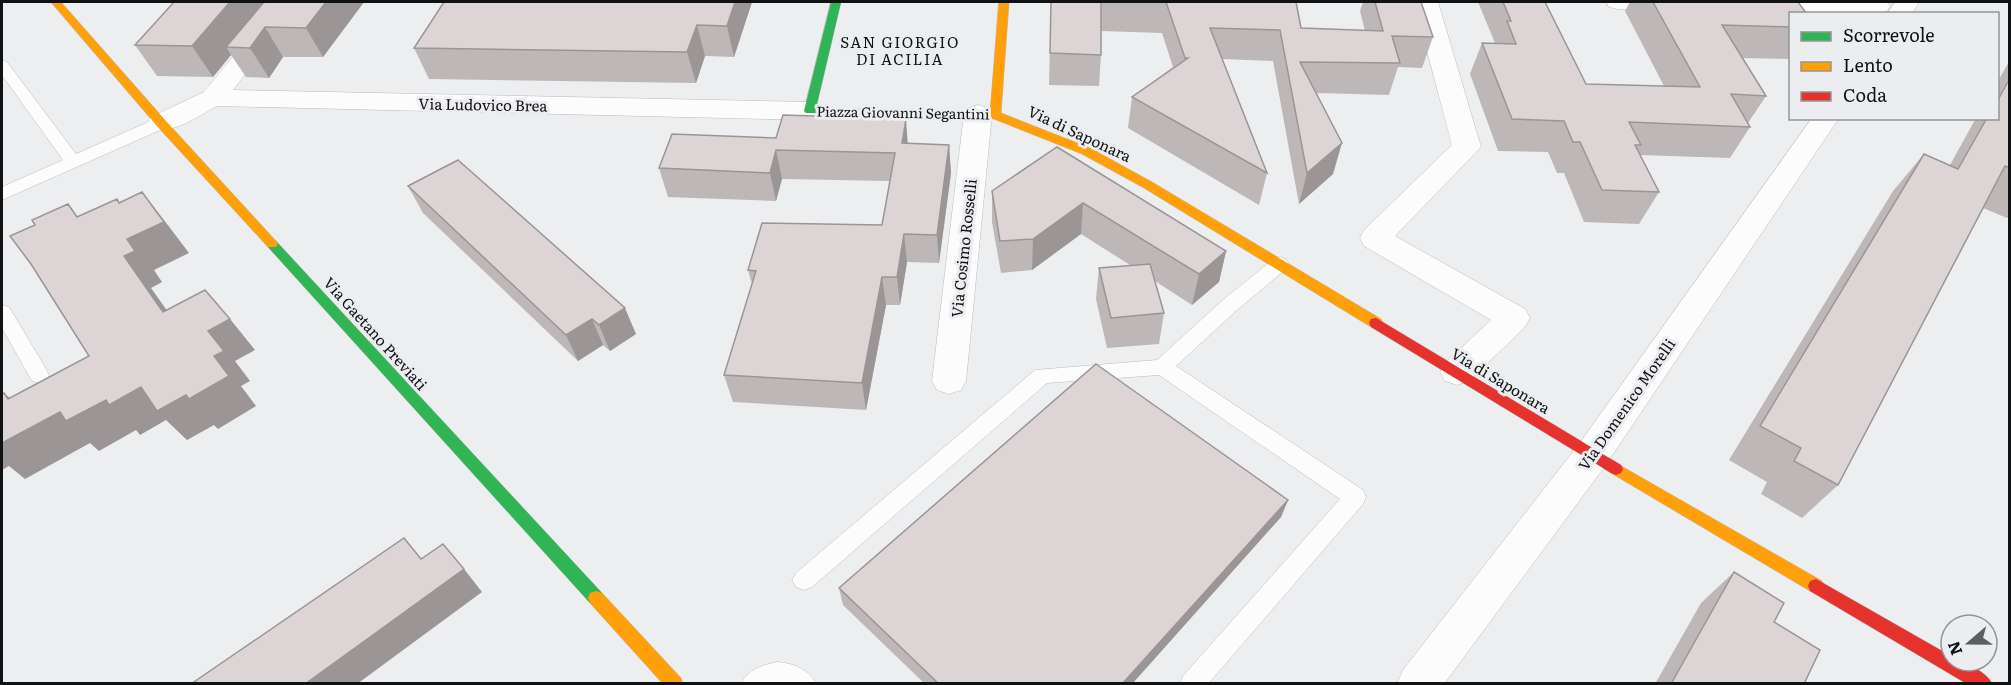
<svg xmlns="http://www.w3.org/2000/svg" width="2011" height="685" font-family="Literata,serif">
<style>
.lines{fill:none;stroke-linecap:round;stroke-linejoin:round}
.lane-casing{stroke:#bcbcbd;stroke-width:1}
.street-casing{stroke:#bcbcbd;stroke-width:1}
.fast-casing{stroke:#bcbcbd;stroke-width:1}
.slow-casing{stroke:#bcbcbd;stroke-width:1}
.jam-casing{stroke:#bcbcbd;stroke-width:1}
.lane{fill:#fcfcfd;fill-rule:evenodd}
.street{fill:#fcfcfd;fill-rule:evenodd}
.fast{fill:#30b455;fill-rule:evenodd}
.slow{fill:#ff9f0a;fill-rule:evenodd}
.jam{fill:#e5322d;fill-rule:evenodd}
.wall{fill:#beb7b7}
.shaded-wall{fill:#9b9595}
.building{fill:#ddd5d5;stroke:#9b9595;stroke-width:1.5}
.labels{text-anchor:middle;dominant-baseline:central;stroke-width:6;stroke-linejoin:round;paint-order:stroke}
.far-street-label{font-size:14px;fill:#101112;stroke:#ecedf0}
.far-quarter-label{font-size:15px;letter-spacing:1.5px;fill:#101112;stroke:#ecedf0}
.street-label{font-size:15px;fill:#101112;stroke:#ecedf0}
</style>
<rect width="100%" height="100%" fill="#edeeef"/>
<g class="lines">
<defs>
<g id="lane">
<path d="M2,60L7,62L76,154L155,119H167L169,123L167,127L2,200V187L63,160L2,75Z"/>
<path d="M1280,257L1286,259L1289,264L1286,269L1238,309L1176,366L1363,490L1366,497L1363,504L1208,684H1180L1183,676L1340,499L1159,375L1047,383L812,587L804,590L796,587L792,580L796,573L1035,370L1157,360L1224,299L1274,259Z"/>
<path d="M2,305L9,307L46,369L49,375L46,381L39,383L32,381L2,328Z"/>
<path d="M778,662C793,663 810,670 816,684H741C747,670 764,664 778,662Z"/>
</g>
<g id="street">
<path d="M277,2H301L233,90L810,102L820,105L824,111L820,117L810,120L217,106C198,116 173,135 151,129L147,123L151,117L204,92Z"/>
<path d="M1414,2H1438L1481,147L1395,236L1525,309L1530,318L1525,327L1469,381L1457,385L1445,381L1440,372L1445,363L1491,320L1364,246L1360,238L1364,230L1452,145Z"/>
<path d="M1606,2H1687L1688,3L1685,8L1676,10L1618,9L1609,7Z"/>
<path d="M1747,2H1887L1890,6L1887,11L1878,13L1757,11L1748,9L1745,4Z"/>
<path d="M1895,2H1919L1912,14H1887Z"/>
<path d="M978,105L988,108L992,114L966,381L961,390L949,394L937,390L932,381L964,114L968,108Z"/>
<path d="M1812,118H1839L1605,466L1444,684H1397L1403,670L1579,444Z"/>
</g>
<g id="fast">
<path d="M831,2H841L816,108L981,111L985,113V117L806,113L804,111Z"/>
<path d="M272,240L276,241L602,593L604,598L602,603L596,605L590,603L268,247L266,244Z"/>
</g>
<g id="slow">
<path d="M51,2H61L165,120L276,241L278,244L276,247H268L157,126Z"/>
<path d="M999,2H1009L1001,113L1090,148L1152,182L1381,319L1383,323L1381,327H1371L1144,188L1082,154L994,119L977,117V113L990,111Z"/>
<path d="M1616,463L1822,581L1824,586L1822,591L1816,593L1810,591L1611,473L1609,469L1611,465Z"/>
<path d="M596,591L602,593L681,678L683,684H663L590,603L588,598L590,593Z"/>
</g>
<g id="jam">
<path d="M1376,318L1621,465L1623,469L1621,473L1616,475L1611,473L1371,327L1369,323L1371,319Z"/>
<path d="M1816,579L1951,656V661C1963,661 1987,671 1992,684H1967L1810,591L1808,586L1810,581Z"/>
</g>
</defs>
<use href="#lane" class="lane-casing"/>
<use href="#street" class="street-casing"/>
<use href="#fast" class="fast-casing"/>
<use href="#slow" class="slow-casing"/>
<use href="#jam" class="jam-casing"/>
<use href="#lane" class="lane"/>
<use href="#street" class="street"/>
<use href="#fast" class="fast"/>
<use href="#slow" class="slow"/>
<use href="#jam" class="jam"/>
</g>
<g class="wall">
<path d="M174,2H364L323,57H283L269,78L246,77L231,55L213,77L157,76L135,45Z"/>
<path d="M444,2H752L734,57L705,56L696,83L429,79L414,48Z"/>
<path d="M1051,2H1296L1301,28L1365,31L1360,11L1363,2H1421L1433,37L1422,68L1398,67L1389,95L1317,93L1333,174L1299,204L1273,61L1222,59L1267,173L1259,205L1128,128L1132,97L1173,67L1162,33L1101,31V55L1099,86L1049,85Z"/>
<path d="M1478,2H1545L1586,84L1664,86L1625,11L1630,2H1798L1791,14V59L1742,58L1766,96L1748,123L1750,127L1730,158L1640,155L1659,192L1639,224L1584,222L1564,173H1557L1548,152L1498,151L1470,74L1482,43H1495Z"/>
<path d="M2010,60V215L2007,218L1983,208L1838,485L1802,518L1761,494L1767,482L1729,460L1893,191L1924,154L1950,165L1976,118H1998V81Z"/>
<path d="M672,134L949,145L951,173L939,263L907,262L900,305H886L866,410L733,402L724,375L752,284L748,270L882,225L890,181L782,179L776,201L668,197L659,168Z"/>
<path d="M1057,147L1226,251L1219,282L1192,305L1155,281L1164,313L1159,344L1107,348L1096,299L1099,268L1130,265L1081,234L1032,270L1001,273L992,222V191Z"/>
<path d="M408,186L636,334L610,351L603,345L578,361L423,213Z"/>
<path d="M1288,500L1281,517L1132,684H925L843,605L839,588Z"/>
<path d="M1734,572L1774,622L1804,684H1655L1701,603Z"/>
</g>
<g class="shaded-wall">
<path d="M230,2H263L268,10L226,47L231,55L213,77L192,46Z"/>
<path d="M326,2H364L323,57L306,28Z"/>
<path d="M735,2H752L734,57L727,26Z"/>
<path d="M697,25L705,56L696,83L687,52Z"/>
<path d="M265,27L283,57L269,78L250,48Z"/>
<path d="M906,119L908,147L902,143Z"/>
<path d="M1342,143L1333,174L1299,204L1307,173Z"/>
<path d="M949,145L951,173L939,263L937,235Z"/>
<path d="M776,150L782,179L776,201L770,173Z"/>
<path d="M142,192L167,224L189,253L154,270L162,282L151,288L190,343L163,312L124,256L127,239L119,203L117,199L144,231Z"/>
<path d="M1083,203L1081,234L1032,270L1033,239Z"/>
<path d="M904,234L907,262L900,305L897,277Z"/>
<path d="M1226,251L1219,282L1192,305L1199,274Z"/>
<path d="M882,277L886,305L866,410L862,383Z"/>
<path d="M625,308L636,334L610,351L599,325Z"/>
<path d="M230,319L255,350L235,361L250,381L241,386L256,406L218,429L214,425L187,440L166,420L140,435L136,430L99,451L90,443L25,479L9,466L2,470V443L4,393L39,423L60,412L106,400L141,387L214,356L208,331Z"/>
<path d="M592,319L603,345L578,361L566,335Z"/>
<path d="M1288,500L1281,517L1132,684H1122Z"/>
<path d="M464,569L482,592L357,684H305Z"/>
</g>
<g class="building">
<path d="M174,2H230L192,46L135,45Z"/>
<path d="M264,2H326L306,28L265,27L250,48L226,47Z"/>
<path d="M444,2H735L727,26L697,25L687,52L414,48Z"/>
<path d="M1051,2H1101V55L1050,53Z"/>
<path d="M1160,2H1296L1301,28L1383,31L1375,2H1421L1433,37L1392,36L1400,63L1300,62L1342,143L1307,173L1280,30L1210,28L1267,173L1132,97L1188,58H1185L1166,2Z"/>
<path d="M1503,2H1545L1586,84L1700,87L1653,2H1798L1807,14H1791V27L1722,25L1766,96L1731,94L1750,127L1629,122L1641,145H1635L1659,192L1602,190L1580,142H1573L1564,121L1512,119L1482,43L1516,44L1507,21H1511Z"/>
<path d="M2010,78V168L2005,166L1838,485L1794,461L1801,448L1760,426L1924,154L1958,169L1987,118H1998V100Z"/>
<path d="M783,115L906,119L902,143L949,145L937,235L904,234L897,277H882L862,383L724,375L756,271L748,270L762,223L882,225L895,153L776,150L770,173L659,168L672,134L776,138Z"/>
<path d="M1057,147L1226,251L1199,274L1083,203L1033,239L1000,241L992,191Z"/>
<path d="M458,160L625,308L599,325L592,319L566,335L408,186Z"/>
<path d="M142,192L164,222L127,239L135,251L124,256L163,312L205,290L230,319L208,331L224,351L214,356L229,376L189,399L186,395L157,411L141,387L109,405L106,400L66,421L60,412L2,443V395L4,393L8,399L89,356L31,264L10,236L35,225L32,220L68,204L77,217L117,199L119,203Z"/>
<path d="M1150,264L1164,313L1111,318L1099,268Z"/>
<path d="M1096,364L1288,500L1122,684H939L839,588Z"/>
<path d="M404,538L421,559L443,544L464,569L305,684H191Z"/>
<path d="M1734,572L1784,603L1774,622L1820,650L1804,684H1671Z"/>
</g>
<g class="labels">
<g class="far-street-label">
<text transform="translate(903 112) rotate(1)">Piazza Giovanni Segantini</text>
</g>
<g class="far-quarter-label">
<text x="900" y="41">SAN GIORGIO<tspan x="900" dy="17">DI ACILIA</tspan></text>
</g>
<g class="street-label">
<text transform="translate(483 104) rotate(1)">Via Ludovico Brea</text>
<text transform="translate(1080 133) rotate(25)">Via di Saponara</text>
<text transform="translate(963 248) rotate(-84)">Via Cosimo Rosselli</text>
<text transform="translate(376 333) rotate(48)">Via Gaetano Previati</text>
<text transform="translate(1501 380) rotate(31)">Via di Saponara</text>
<text transform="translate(1626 404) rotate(-55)">Via Domenico Morelli</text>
</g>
</g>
<rect width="2011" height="685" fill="none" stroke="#101112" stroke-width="6"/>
<rect x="1789" y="12" width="210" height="108" fill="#ecedf0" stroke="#949597" stroke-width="1.5"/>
<rect x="1801" y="32" width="30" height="9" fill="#30b455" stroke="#949597" stroke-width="1.5"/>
<text x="1843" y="42" font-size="18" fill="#101112">Scorrevole</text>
<rect x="1801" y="62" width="30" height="9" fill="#ff9f0a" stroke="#949597" stroke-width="1.5"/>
<text x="1843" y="72" font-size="18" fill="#101112">Lento</text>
<rect x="1801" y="92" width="30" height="9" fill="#e5322d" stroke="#949597" stroke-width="1.5"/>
<text x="1843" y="102" font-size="18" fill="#101112">Coda</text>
<g transform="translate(1969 643) rotate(250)"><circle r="28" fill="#ecedf0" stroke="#949597" stroke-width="1.5"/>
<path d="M0-4.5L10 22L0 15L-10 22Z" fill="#5d5e5f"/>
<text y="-9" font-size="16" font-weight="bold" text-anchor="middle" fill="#101112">N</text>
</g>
</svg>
